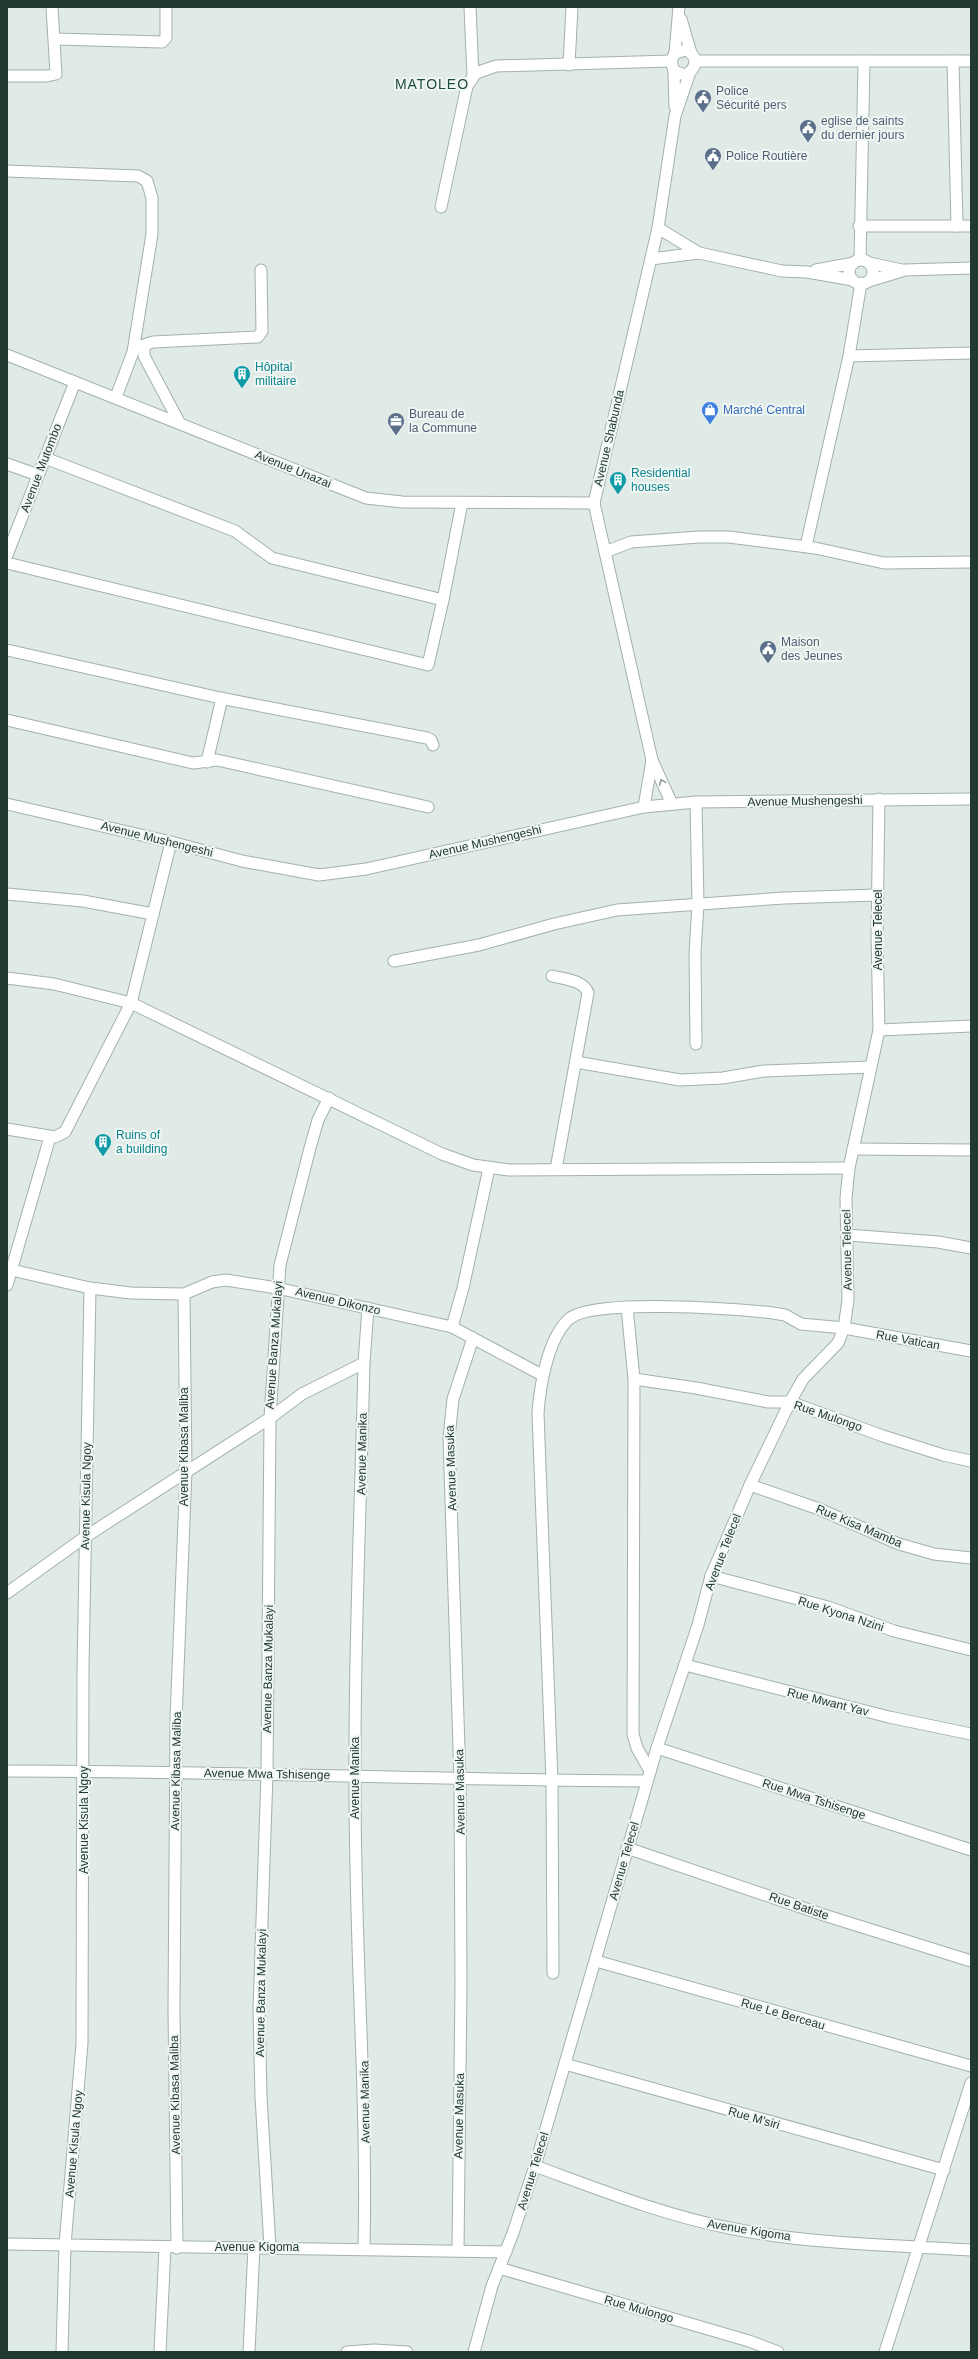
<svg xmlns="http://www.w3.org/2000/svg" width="978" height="2359" font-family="Arial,sans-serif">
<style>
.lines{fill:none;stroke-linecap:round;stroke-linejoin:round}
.street-casing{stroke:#a3b1ad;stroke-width:13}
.street{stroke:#fff;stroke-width:11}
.oneway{stroke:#909c99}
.labels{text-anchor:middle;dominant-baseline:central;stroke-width:4;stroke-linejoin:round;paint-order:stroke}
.service-label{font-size:12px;fill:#4e5e75;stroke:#f0f7f3;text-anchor:start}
.culture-label{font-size:12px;fill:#0d838f;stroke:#f0f7f3;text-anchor:start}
.shop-label{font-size:12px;fill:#366cbe;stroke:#f0f7f3;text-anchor:start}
.street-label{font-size:12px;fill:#223933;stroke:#f0f7f3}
.quarter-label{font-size:14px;letter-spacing:1px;fill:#1f4a40;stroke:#f0f7f3}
</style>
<rect width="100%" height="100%" fill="#e0eae6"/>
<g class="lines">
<defs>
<g id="street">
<path d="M470,7L473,76"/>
<path d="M681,19L691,53"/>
<path d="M55,39L162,42L166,38V7"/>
<path d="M675,53L679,7"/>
<path d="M696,61H971"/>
<path d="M953,61L957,226"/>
<path d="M569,65L572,7"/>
<path d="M674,71L675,107"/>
<path d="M7,76H47L56,74L52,7"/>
<path d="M7,171L138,176L147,181L152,198V234L133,352L116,397"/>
<path d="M441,207L467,86L476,73L496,66L671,61"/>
<path d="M859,226H971"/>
<path d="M658,228L699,253"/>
<path d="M651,259L699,253L782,271L807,272L853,280"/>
<path d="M860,260L864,61"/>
<circle cx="861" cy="272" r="12"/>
<path d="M869,263L902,270"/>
<path d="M816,270L854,263"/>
<path d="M869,281L905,270L971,268"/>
<path d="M7,355L366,498L402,502L594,503"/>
<path d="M849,356L971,353"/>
<path d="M179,422L144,356V345L153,342L258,337L262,331L261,270"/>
<path d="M45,458L235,531L272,558L443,600"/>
<path d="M7,464L38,475"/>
<path d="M806,546L849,356L861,283"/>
<path d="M605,552L631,542L699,537H729L815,548L884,563L971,562"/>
<path d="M7,555L75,382"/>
<path d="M7,563L428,665L443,600L462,503"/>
<path d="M7,650L225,699L427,738L431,740L433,745"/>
<path d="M7,720L193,763L217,760L428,807"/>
<path d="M207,762L222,698"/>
<path d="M696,802L698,904L695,953L696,1044"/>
<path d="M7,804L171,842L242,861L319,875L366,869L644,807L696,802L971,799"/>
<path d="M672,804L652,760L594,503L658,228L675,116L690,72C698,64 696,55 686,50L675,53L671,61L674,71L685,75L690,72"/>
<path d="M644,807L652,760"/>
<path d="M7,894L83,901L153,914"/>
<path d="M394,961L479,945L554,924L617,910L784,898L877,895"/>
<path d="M552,976C564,979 584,980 588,993L556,1169"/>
<path d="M7,978L54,984L131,1003L442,1154L473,1165L509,1170L849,1168"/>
<path d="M879,1030L971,1026"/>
<path d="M576,1062L680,1080L723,1078L764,1071L871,1067"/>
<path d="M7,1129L55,1137L65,1132L131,1003L171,842"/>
<path d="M853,1149L971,1150"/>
<path d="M848,1235L938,1242L971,1248"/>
<path d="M7,1269L90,1288L131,1293L184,1294L212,1282L226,1280L277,1288L452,1327L542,1375"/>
<path d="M7,1285L50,1137"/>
<path d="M627,1307L634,1379L633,1734L637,1748L650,1771"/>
<path d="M452,1327L463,1288L489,1168"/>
<path d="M634,1379L696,1388L768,1402H790L883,1436L943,1455L971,1461"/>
<path d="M750,1485L819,1509L899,1544L934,1554L971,1558"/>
<path d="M711,1576L828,1607L894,1631L971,1650"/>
<path d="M7,1593L85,1537L270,1418L302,1394L364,1363"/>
<path d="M685,1665L889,1717L971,1734"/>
<path d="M657,1748L971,1850"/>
<path d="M7,1771C220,1771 434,1780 647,1781"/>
<path d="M627,1848L827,1916L971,1961"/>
<path d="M596,1961L971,2066"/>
<path d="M553,1973L552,1781L538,1413C540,1385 548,1338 569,1319C593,1298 737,1309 773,1313L785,1315L801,1324L844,1328L971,1351"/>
<path d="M565,2064L944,2170"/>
<path d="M535,2166C598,2189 663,2215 729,2228C808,2244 890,2245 971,2250"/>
<path d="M7,2244L506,2252"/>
<path d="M270,2247L261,2097L259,2009L267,1774L270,1418L280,1265L310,1148L318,1120L329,1098"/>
<path d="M177,2248L174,2010L176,1719L186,1471L184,1294"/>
<path d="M364,2248C367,2121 358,1994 356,1866C352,1698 360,1530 364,1363L368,1308"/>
<path d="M458,2250L461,1985L460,1780L449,1438L453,1399L473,1338"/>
<path d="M499,2268L749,2341L778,2352"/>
<path d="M62,2352L65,2245L82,2043L83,1670L90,1288"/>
<path d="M160,2352L165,2248"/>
<path d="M249,2352L254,2247"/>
<path d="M347,2352L374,2350L407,2352"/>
<path d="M474,2352L492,2286L513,2233L535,2166L657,1748L698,1625L711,1576L750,1485L790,1402L803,1379L838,1343L844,1328L848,1300L846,1198L849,1168L879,1030L877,935L879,799"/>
<path d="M885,2352L971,2083"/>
</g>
</defs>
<use href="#street" class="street-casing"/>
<use href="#street" class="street"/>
</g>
<defs><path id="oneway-chevron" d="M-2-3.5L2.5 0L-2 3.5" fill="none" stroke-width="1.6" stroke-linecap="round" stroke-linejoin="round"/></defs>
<use class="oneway" href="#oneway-chevron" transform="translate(662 782) rotate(-114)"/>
<defs>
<symbol id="civic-pin" viewBox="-11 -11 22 30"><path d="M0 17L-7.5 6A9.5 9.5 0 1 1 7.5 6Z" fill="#5c6f8a" stroke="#f0f7f3"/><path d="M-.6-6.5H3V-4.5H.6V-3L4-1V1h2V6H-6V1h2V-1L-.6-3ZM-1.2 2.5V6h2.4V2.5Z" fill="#fff"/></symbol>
<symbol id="building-pin" viewBox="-11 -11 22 30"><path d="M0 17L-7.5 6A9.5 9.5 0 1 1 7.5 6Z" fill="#0f9aa8" stroke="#f0f7f3"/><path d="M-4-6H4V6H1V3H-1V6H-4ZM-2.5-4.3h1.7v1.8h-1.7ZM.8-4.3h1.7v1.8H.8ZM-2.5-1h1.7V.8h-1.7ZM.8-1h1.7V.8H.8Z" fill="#fff"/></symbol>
<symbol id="shop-pin" viewBox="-11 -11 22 30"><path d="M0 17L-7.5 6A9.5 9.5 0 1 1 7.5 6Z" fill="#3f7fe0" stroke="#f0f7f3"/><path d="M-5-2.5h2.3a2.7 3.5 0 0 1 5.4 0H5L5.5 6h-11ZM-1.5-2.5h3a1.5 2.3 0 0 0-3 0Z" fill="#fff"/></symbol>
<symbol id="office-pin" viewBox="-11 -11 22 30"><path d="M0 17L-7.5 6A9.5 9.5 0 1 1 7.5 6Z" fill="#5c6f8a" stroke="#f0f7f3"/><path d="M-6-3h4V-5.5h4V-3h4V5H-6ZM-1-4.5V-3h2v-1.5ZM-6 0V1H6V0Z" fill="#fff"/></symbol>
</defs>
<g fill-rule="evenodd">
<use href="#civic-pin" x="693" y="88" width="20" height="27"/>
<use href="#civic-pin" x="798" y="118" width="20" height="27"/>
<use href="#civic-pin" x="703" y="146" width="20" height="27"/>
<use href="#building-pin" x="232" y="364" width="20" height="27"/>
<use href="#shop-pin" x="700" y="400" width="20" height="27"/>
<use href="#office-pin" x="386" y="411" width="20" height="27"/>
<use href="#building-pin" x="608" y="470" width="20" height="27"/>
<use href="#civic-pin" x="758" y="639" width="20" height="27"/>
<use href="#building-pin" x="93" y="1132" width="20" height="27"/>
</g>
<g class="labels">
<g class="service-label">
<text x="716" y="91">Police<tspan x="716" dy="14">Sécurité pers</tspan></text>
<text x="821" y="121">eglise de saints<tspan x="821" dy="14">du dernier jours</tspan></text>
<text x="726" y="156">Police Routière</text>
<text x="409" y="414">Bureau de<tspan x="409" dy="14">la Commune</tspan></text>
<text x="781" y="642">Maison<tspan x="781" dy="14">des Jeunes</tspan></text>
</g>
<g class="culture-label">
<text x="255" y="367">Hôpital<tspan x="255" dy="14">militaire</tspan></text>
<text x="631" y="473">Residential<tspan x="631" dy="14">houses</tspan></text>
<text x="116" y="1135">Ruins of<tspan x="116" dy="14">a building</tspan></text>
</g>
<g class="shop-label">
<text x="723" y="410">Marché Central</text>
</g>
<g class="street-label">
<text transform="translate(609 438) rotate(-77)">Avenue Shabunda</text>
<text transform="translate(41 468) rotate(-69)">Avenue Mutombo</text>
<text transform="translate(293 469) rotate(22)">Avenue Unazai</text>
<text transform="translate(805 801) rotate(-1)">Avenue Mushengeshi</text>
<text transform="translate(157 839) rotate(14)">Avenue Mushengeshi</text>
<text transform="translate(485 842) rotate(-13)">Avenue Mushengeshi</text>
<text transform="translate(878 930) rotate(-90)">Avenue Telecel</text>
<text transform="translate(847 1250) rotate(-91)">Avenue Telecel</text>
<text transform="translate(338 1301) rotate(13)">Avenue Dikonzo</text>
<text transform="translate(908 1340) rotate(10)">Rue Vatican</text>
<text transform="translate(274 1345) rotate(-86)">Avenue Banza Mukalayi</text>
<text transform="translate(828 1416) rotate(19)">Rue Mulongo</text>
<text transform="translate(184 1447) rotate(-90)">Avenue Kibasa Maliba</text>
<text transform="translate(362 1454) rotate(-89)">Avenue Manika</text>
<text transform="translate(451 1468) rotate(-92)">Avenue Masuka</text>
<text transform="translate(86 1496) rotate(-89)">Avenue Kisula Ngoy</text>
<text transform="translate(859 1526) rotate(23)">Rue Kisa Mamba</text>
<text transform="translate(723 1552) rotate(-69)">Avenue Telecel</text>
<text transform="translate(841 1614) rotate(18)">Rue Kyona Nzini</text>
<text transform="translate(268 1669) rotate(-89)">Avenue Banza Mukalayi</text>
<text transform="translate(828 1702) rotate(14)">Rue Mwant Yav</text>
<text transform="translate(176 1771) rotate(-89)">Avenue Kibasa Maliba</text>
<text transform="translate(267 1774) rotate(1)">Avenue Mwa Tshisenge</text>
<text transform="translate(355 1778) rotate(-90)">Avenue Manika</text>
<text transform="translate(460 1792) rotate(-91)">Avenue Masuka</text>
<text transform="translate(814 1799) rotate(18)">Rue Mwa Tshisenge</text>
<text transform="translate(84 1820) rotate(-90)">Avenue Kisula Ngoy</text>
<text transform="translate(624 1861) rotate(-74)">Avenue Telecel</text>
<text transform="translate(799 1906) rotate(19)">Rue Batiste</text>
<text transform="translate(261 1993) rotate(-89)">Avenue Banza Mukalayi</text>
<text transform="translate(783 2014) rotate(16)">Rue Le Berceau</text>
<text transform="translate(175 2095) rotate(-91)">Avenue Kibasa Maliba</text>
<text transform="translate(365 2102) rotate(-91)">Avenue Manika</text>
<text transform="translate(459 2116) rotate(-89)">Avenue Masuka</text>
<text transform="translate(754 2118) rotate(16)">Rue M'siri</text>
<text transform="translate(74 2144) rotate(-85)">Avenue Kisula Ngoy</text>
<text transform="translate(533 2171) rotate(-73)">Avenue Telecel</text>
<text transform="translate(749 2230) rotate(9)">Avenue Kigoma</text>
<text x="257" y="2247">Avenue Kigoma</text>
<text transform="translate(639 2309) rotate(16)">Rue Mulongo</text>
</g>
<g class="quarter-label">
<text x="432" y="84">MATOLEO</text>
</g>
</g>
<rect width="978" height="2359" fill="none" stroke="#223933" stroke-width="16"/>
</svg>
